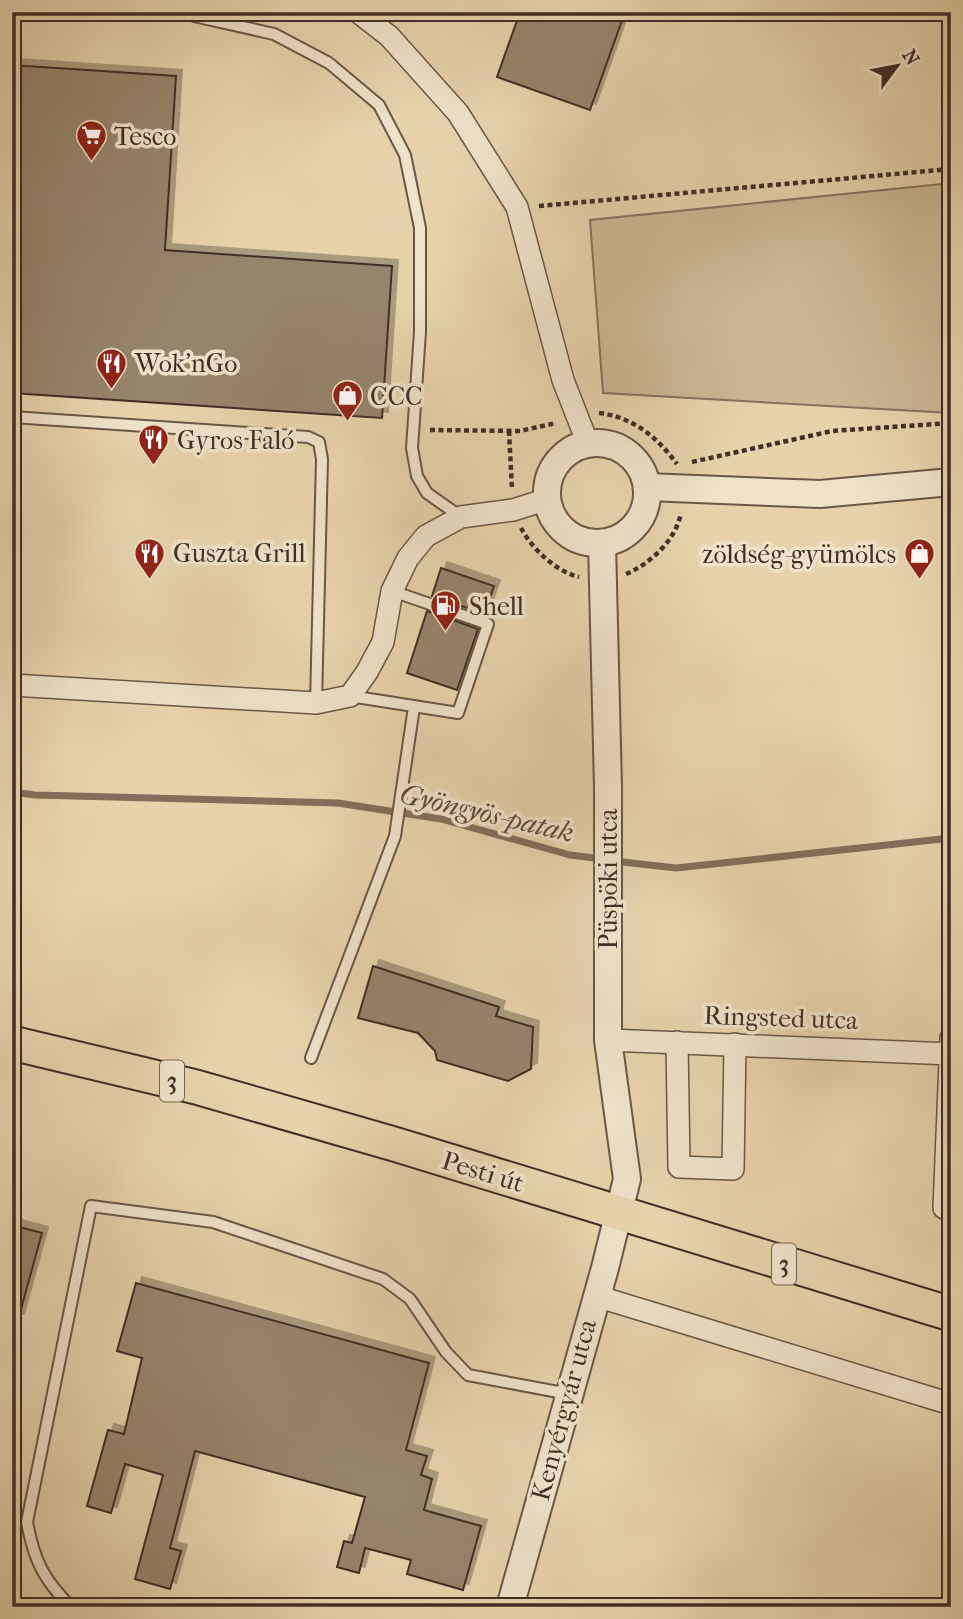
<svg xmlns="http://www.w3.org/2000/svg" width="963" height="1619" font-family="'IM FELL French Canon',serif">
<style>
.green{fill:#cab795;stroke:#85725e;stroke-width:2}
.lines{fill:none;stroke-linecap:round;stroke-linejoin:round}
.stream{stroke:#826f5b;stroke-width:7}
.building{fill:#96846c;stroke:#402e26;stroke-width:2;filter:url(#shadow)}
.service-casing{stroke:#6a5748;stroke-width:14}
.minor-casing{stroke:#6a5748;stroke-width:24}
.tertiary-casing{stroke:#6a5748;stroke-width:30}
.primary-casing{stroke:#402e26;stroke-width:37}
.path{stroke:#402e26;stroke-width:4.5;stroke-dasharray:5 3.5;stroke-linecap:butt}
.service{stroke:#efe2c9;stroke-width:10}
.minor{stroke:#efe2c9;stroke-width:21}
.tertiary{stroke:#efe2c9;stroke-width:26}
.primary{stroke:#e6d3ac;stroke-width:33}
.labels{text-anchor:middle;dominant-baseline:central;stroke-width:7;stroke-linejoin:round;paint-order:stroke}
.shield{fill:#efe2c9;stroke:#746457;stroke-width:2}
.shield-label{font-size:24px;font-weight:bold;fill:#402e26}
.poi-label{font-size:26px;fill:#402e26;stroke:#efe2c9;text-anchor:start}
.street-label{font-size:26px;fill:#402e26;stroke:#efe2c9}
.water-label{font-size:28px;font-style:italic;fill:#5c493c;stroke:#efe2c9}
</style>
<defs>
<filter id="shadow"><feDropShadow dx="6" dy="-6" stdDeviation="0" flood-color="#0004"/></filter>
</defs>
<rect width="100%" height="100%" fill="#e6d3ac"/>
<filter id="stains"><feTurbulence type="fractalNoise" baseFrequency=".00286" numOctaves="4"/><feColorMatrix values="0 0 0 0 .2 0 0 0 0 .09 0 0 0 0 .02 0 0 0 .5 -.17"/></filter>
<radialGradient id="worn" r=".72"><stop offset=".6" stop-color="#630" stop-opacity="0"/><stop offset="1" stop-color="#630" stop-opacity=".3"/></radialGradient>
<path class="green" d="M951,183V413L603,393L590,220Z"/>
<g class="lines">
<g class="stream">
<path d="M12,792L35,795L338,803L441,819L570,855L602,859"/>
<path d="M614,861L676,868L951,838"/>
</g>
</g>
<g class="building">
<path d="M520,12H625L590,110L497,77Z"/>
<path d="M12,65L176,76L165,250L392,266L382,418L12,393Z"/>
<path d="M441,568L494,586L484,614L432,596Z"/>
<path d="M427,611L478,629L457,690L407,673Z"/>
<path d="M373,966L499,1007L496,1016L533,1027L531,1069L508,1081L437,1060L435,1051L418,1033L358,1018Z"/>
<path d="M12,1225L42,1233L18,1320H12Z"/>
<path d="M136,1283L429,1363L406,1450L427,1456L421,1475L432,1479L424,1510L481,1526L463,1590L407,1574L411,1560L365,1548L359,1573L337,1567L344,1541L352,1543L365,1497L195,1451L170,1548L181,1551L170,1589L135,1579L163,1475L125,1464L111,1513L87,1506L108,1430L124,1434L142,1358L117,1351Z"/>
</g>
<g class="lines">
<defs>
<g id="service">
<path d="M194,16L274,34L329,63L379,105L405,155L420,228V332L412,448L417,476L427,493L461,517"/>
<path d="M12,417L308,437L319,442L322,459L316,703"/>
<path d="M350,696L458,713L488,624L392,591"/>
<path d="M311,1058L395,836L414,707"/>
<path d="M71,1607C43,1579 34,1560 27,1522L91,1206L213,1222L383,1279L410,1299L446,1352L468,1375L569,1394"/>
</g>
<g id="minor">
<path d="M358,12L389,36L458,113L517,207L563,380L588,444"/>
<path d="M12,685L316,703L350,696L367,672L383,642L392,591L408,558L426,536L461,517L513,510L548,499"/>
<path d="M608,1040L951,1054"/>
<path d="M677,1042L679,1167L733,1169L735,1044"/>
<path d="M944,1208L951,1038"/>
<path d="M596,1296L951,1404"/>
</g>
<g id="tertiary">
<circle cx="597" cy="493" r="50"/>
<path d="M647,487L820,494L951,482"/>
<path d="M510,1607L605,1268L627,1179L608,1040V788L602,543"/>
</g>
<path id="primary" d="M12,1043L196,1087L394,1144L951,1314"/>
</defs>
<use href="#service" class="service-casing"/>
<use href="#minor" class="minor-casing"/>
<use href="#tertiary" class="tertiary-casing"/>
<use href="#primary" class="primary-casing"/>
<g class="path">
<path d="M539,206L951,169"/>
<path d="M599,413C633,417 657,437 677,464"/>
<path d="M430,430L520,431L556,423"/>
<path d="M509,431L512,489"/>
<path d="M692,462L832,431L951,423"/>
<path d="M521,528C532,549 557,572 579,577"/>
<path d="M626,574C650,564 676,540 681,513"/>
</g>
<use href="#service" class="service"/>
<use href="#minor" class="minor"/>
<use href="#tertiary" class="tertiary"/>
<use href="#primary" class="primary"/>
</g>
<defs>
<symbol id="supermarket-pin" viewBox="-11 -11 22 30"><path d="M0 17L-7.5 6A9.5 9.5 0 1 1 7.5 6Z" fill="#8f2418" stroke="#efe2c9"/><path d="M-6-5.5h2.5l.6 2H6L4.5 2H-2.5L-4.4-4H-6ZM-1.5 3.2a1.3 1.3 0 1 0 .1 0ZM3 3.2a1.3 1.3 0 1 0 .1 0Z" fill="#fff"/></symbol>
<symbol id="restaurant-pin" viewBox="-11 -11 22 30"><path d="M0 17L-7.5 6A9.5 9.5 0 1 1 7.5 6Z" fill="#8f2418" stroke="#efe2c9"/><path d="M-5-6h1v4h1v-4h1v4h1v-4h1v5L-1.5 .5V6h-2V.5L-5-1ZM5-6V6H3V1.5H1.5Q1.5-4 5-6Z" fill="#fff"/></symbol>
<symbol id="shop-pin" viewBox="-11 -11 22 30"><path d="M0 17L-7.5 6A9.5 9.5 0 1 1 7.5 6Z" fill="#8f2418" stroke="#efe2c9"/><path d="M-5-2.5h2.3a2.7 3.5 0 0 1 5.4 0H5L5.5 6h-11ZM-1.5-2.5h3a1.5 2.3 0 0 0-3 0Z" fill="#fff"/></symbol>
<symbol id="fuel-pin" viewBox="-11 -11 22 30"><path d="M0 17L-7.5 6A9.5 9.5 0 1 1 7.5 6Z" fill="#8f2418" stroke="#efe2c9"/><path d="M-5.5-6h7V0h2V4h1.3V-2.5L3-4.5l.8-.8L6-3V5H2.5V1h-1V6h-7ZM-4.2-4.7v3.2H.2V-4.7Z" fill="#fff"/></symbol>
</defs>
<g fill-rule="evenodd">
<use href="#supermarket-pin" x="74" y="118" width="35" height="47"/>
<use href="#restaurant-pin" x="94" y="346" width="35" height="47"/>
<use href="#shop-pin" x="330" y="378" width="35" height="47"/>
<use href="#restaurant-pin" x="136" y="422" width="35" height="47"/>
<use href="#restaurant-pin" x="132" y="536" width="35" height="47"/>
<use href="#shop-pin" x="902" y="536" width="35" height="47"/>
<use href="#fuel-pin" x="428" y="588" width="35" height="47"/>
</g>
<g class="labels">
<g class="shield">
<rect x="160" y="1060.5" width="24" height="41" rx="5"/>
<rect x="772" y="1243.5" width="24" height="41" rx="5"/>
</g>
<g class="shield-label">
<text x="172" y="1081">3</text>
<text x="784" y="1264">3</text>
</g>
<g class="poi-label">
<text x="114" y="136">Tesco</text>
<text x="135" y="363">Wok'nGo</text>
<text x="370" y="396">CCC</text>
<text x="177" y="440">Gyros Faló</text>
<text x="173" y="553">Guszta Grill</text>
<text x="896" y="554" text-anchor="end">zöldség-gyümölcs</text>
<text x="469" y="606">Shell</text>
</g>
<g class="street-label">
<text transform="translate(608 879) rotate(-90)">Püspöki utca</text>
<text transform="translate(781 1018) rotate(2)">Ringsted utca</text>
<text transform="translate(483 1172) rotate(17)">Pesti út</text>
<text transform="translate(564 1410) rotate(-75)">Kenyérgyár utca</text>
</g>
<g class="water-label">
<text transform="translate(487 813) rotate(13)">Gyöngyös-patak</text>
</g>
</g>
<rect width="963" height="1619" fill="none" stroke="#e6d3ac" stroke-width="42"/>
<rect x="14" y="14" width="935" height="1591" fill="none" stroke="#402e26" stroke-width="3.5"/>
<rect x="21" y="21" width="921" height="1577" fill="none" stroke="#402e26" stroke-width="2"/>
<g transform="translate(897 66) rotate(58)" stroke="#efe2c9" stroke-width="5" paint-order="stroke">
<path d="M0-5L12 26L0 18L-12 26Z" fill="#402e26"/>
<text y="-10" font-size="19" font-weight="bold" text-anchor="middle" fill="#402e26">N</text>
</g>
<rect width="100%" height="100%" filter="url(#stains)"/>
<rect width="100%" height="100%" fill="url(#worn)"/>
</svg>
